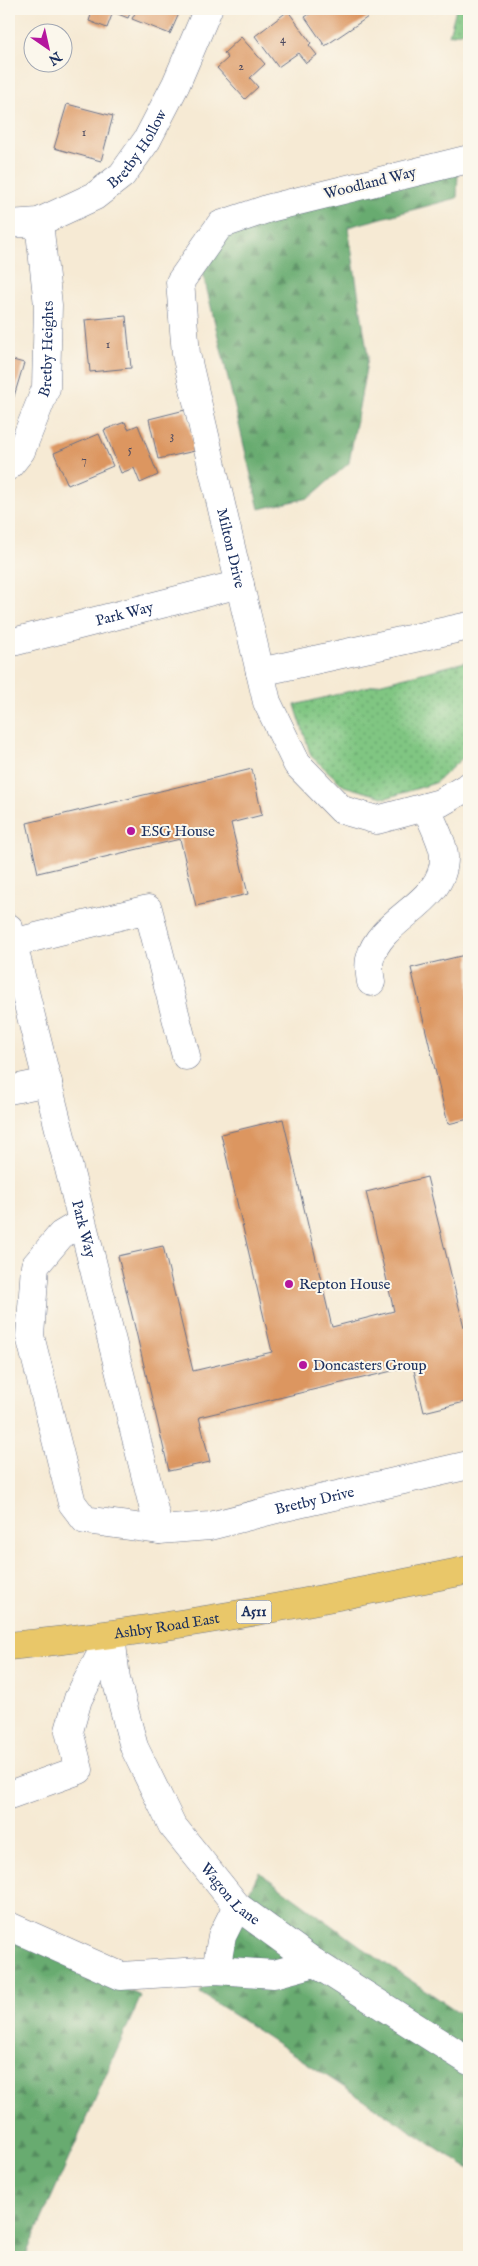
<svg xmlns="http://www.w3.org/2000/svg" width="478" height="2266" font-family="'IM FELL English',serif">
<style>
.grass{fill:url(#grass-dots);stroke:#4e7a70}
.forest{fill:url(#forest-firs);stroke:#426d67}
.building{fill:#dc9661}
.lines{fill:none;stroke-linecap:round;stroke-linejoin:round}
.minor-casing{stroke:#687087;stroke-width:29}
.highway-casing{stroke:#687087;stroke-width:29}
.minor{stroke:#fff;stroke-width:28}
.highway{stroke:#e9c769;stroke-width:28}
.poi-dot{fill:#b5179e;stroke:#fbf7ec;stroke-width:2}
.labels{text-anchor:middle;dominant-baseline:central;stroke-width:4;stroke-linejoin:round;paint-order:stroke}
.number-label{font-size:12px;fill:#4b495f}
.shield{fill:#fbf7ec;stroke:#5e6b89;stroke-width:1}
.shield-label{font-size:14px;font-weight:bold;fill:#1b2f5e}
.street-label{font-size:15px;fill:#1b2f5e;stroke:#fbf7ec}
.poi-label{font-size:15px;fill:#1b2f5e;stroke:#fbf7ec;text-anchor:start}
</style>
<defs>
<pattern id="grass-dots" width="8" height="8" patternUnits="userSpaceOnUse" patternTransform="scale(1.25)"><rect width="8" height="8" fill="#80c682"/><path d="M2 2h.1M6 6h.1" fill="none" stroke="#68a16e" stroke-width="1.8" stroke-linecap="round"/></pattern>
<pattern id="forest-firs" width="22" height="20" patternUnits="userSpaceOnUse" patternTransform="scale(1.25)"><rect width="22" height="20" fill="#68ab70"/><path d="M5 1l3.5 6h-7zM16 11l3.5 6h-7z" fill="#558c5f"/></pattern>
</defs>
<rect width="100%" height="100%" fill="#fbf7ec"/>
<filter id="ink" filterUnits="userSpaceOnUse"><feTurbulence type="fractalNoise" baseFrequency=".02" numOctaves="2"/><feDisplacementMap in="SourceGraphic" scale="10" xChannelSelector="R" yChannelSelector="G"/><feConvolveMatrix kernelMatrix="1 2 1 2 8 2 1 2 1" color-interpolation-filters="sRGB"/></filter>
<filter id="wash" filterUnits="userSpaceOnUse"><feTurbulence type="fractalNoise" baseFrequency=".0096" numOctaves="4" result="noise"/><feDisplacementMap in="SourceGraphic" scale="20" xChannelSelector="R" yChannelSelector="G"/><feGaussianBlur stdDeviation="1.12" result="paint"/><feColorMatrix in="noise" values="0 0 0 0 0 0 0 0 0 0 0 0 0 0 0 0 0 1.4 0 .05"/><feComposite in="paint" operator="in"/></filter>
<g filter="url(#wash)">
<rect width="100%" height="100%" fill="#f6ead4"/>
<g class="grass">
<path d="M456,9H469V30L449,35Z"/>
<path d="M469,661V752L435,783L386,798L344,786L311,756L295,705Z"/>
</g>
<g class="forest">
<path d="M458,171L457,198L348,227L368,357L349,463L309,498L259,509L203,273L227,236L292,208Z"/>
<path d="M259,1872L377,1958L469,2019V2169L200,1993Z"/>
<path d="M9,1937L141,1996L25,2257H9Z"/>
</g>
<g id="blocks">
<g class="building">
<path d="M93,9H132L128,18L113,12L107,28L89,21Z"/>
<path d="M137,9H181L170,34L132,19Z"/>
<path d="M317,9H362L368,17L325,46L305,17Z"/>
<path d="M288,11L311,43L309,45L317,55L306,63L298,53L278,67L255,36Z"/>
<path d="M241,37L265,64L250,78L258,87L245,99L217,68L228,58L224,53Z"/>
<path d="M67,104L113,116L101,161L54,148Z"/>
<path d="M126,316L131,368L90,372L85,320Z"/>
<path d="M9,359L24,363L9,413Z"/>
<path d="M185,410L195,451L158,459L149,419Z"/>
<path d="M125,422L128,429L138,425L158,475L140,483L134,468L121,473L104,430Z"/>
<path d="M99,434L113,466L68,485L54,453Z"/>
<path d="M252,769L262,815L231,823L248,894L196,906L180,839L38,873L27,823Z"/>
<path d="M469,954V1119L448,1124L411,968Z"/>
<path d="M283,1119L332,1327L394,1311L366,1192L427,1177L464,1327L469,1325V1401L424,1412L413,1366L199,1417L210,1462L169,1471L118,1256L163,1246L193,1371L272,1352L221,1134Z"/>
</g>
</g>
</g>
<g filter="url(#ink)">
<use href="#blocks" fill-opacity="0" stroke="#687087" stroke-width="1"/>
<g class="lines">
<defs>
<g id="minor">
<path id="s1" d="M469,159L270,208L220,225L180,282L186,354L267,702L297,764L342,810L377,820L440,803L469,786"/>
<path id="s2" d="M9,224L39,222L95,196L122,175L147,140L176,84L208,9"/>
<path id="s3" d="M9,466L21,451L46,388L48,305L39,222"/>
<path id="s4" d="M9,643L240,584"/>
<path d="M260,672L469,626"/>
<path id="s5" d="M9,928L159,1530"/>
<path d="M12,943L148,909L186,1056"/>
<path d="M371,982C370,975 368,966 370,959C380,917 445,904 444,857C444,844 431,820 426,807"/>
<path d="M9,1090L48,1082"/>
<path id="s6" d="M81,1223L61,1235L35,1266L30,1336L72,1503L85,1520L159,1530L210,1526L285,1507L469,1465"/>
<path id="s7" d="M111,1635L116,1679L134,1747L172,1825L237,1906L315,1963L469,2061"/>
<path d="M9,1795L79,1770L69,1731L78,1699L111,1635"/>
<path d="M9,1926L121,1976L216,1970L274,1974L315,1963"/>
<path d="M216,1970L222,1936L237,1906"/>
</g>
<g id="highway">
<path id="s8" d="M9,1646C164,1631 317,1601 469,1570"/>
</g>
</defs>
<use href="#minor" class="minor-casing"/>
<use href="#highway" class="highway-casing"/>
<use href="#minor" class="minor"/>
<use href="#highway" class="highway"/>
</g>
</g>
<g class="poi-dot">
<circle cx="131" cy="831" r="5"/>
<circle cx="289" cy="1284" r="5"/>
<circle cx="303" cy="1365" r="5"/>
</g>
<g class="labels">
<g class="number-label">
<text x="283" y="39">4</text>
<text x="241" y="66">2</text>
<text x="84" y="132">1</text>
<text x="108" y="344">1</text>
<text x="172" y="435">3</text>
<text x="130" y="449">5</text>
<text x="84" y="460">7</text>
</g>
<rect class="shield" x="236.5" y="1600.5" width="35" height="23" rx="4"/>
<g class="shield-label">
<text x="254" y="1612">A511</text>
</g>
<g class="street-label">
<text stroke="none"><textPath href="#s2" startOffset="156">Bretby Hollow</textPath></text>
<text transform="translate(370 183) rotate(-14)">Woodland Way</text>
<text stroke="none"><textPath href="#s3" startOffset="126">Bretby Heights</textPath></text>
<text stroke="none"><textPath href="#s1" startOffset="599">Milton Drive</textPath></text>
<text stroke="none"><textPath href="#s4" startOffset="119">Park Way</textPath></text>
<text stroke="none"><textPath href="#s5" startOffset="310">Park Way</textPath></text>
<text stroke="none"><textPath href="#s6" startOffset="561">Bretby Drive</textPath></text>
<text stroke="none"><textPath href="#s8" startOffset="159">Ashby Road East</textPath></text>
<text stroke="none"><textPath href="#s7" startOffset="292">Wagon Lane</textPath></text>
</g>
<g class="poi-label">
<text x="141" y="831">ESG House</text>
<text x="299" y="1284">Repton House</text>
<text x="313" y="1365">Doncasters Group</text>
</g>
</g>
<rect width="478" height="2266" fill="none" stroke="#fbf7ec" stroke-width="30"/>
<g transform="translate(48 48) rotate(146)"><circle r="24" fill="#fbf7ec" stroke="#a1a7b3"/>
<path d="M0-4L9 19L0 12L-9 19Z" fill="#b5179e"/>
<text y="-8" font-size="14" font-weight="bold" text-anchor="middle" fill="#1b2f5e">N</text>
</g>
</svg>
